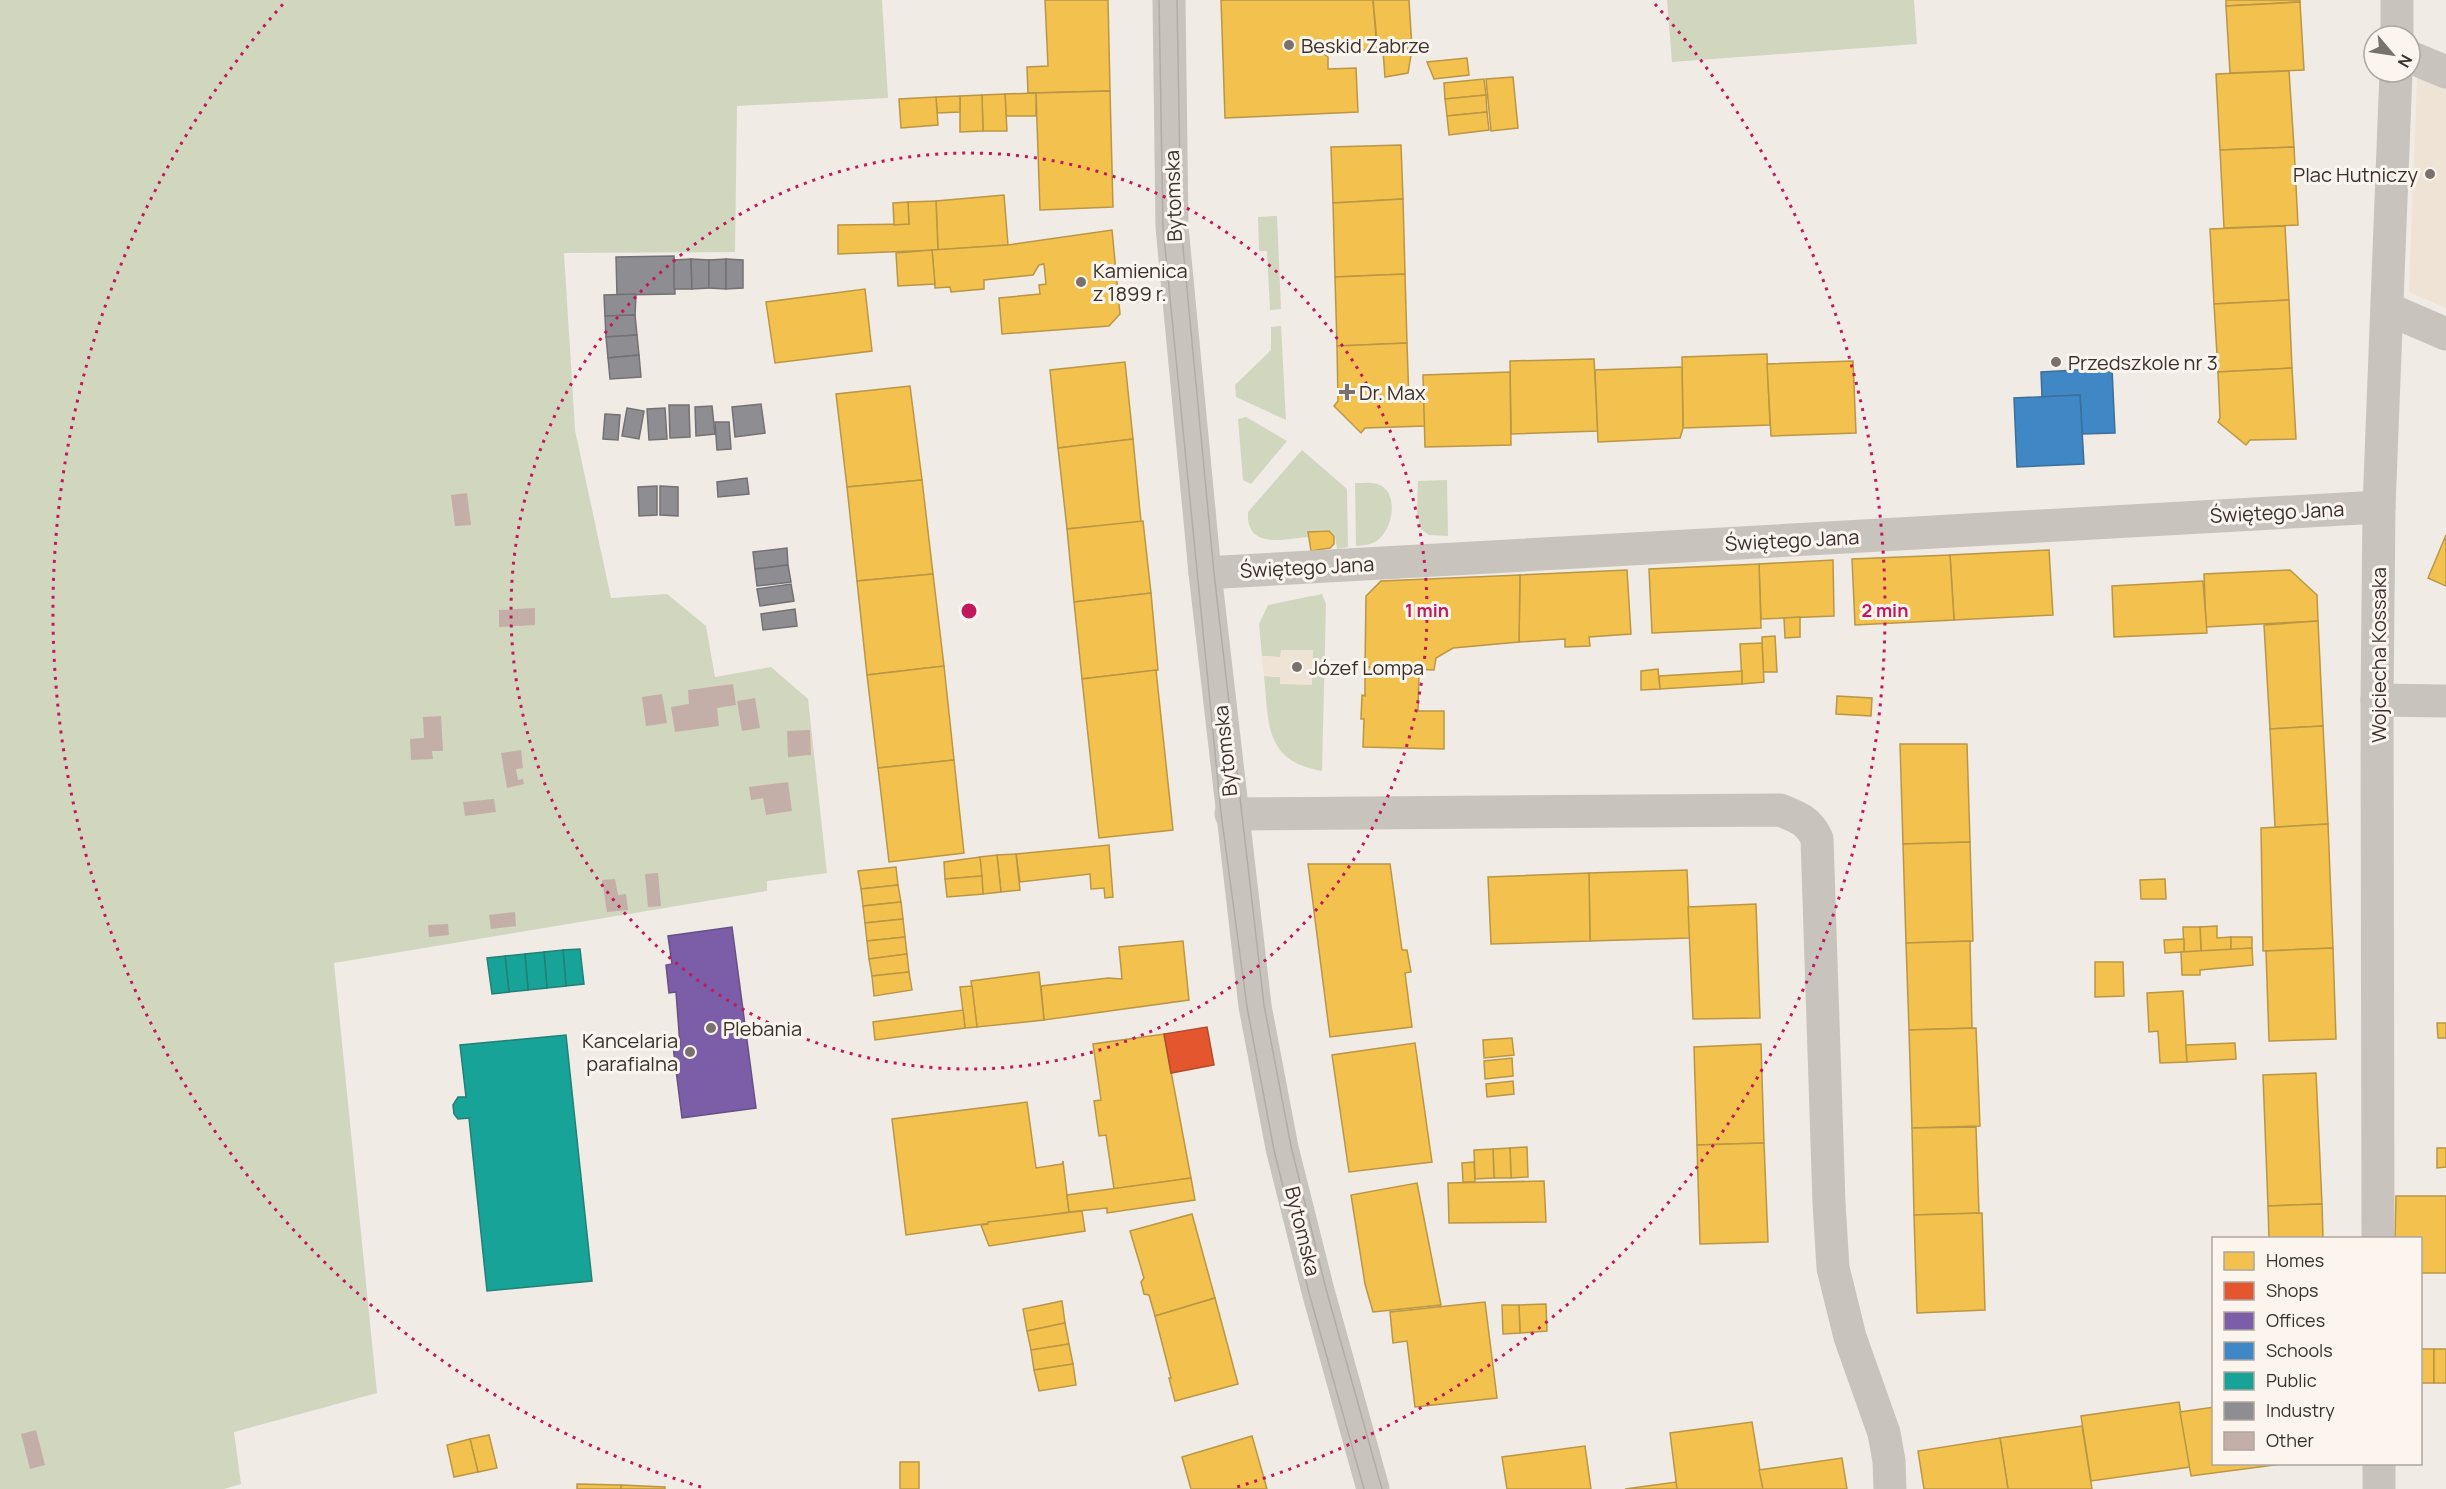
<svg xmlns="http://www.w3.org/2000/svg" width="2446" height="1489" font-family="Manrope,sans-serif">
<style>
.green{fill:#d1d6bf}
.plaza{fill:#eee3d5}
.homes{fill:#f2c14e;stroke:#bb9644;stroke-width:1.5}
.shops{fill:#e4572e;stroke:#b14b2d;stroke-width:1.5}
.offices{fill:#7b5ea7;stroke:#685082;stroke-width:1.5}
.schools{fill:#3f88c5;stroke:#3e6e97;stroke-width:1.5}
.public{fill:#17a398;stroke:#228077;stroke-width:1.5}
.industry{fill:#8d8d92;stroke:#747173;stroke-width:1.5}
.building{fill:#c3afa7}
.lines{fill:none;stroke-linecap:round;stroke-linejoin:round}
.minor{stroke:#c9c3be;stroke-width:33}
.tram{stroke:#b1aca8;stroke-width:1.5}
.ring{fill:none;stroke:#c2185b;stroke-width:3;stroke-dasharray:3 6}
.poi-dot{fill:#7a716c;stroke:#fbf5ee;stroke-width:2}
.labels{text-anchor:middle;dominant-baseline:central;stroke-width:6;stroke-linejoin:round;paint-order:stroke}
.poi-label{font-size:20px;fill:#3b302b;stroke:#fbf5ee;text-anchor:start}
.street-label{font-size:20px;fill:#3b302b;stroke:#fbf5ee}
.centre{fill:#c2185b;stroke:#fbf5ee;stroke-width:3}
.ring-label{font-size:18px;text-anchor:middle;font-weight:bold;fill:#c2185b;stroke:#fbf5ee;stroke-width:6;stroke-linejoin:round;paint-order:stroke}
</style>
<rect width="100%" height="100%" fill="#f0ebe5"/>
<g class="green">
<path d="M0,0H882L888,98L737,106L735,252L564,253L575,430L611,598L667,594L706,626L715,677L771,667L808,699L827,873L767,881V891L334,963L377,1393L234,1432L241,1484L224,1489H0Z"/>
<path d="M1667,0H1914L1917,44L1672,62Z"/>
<path d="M1277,216L1281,309L1270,310L1267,251H1259L1258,217Z"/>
<path d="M1281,326L1286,420L1236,397L1235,385L1271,350V327Z"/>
<path d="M1246,417L1287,441L1251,484L1243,480L1238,419Z"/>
<path d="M1302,450L1347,489L1348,547L1337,549L1335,535L1329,530L1308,531V537C1283,539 1246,550 1248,512Z"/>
<path d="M1447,480L1448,536L1429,535L1421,529L1417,512L1418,481Z"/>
<path d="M1355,483C1364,483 1376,481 1383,487C1398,498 1392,528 1379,539C1372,545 1365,545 1356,546Z"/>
<path d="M1322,594L1326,604L1322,771C1264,761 1269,724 1264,676L1280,677V684L1281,650V657L1262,656L1259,624L1268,605Z"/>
</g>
<g class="plaza">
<path d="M2418,55L2446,56V308L2409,292Z"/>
<path d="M1281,650H1313L1312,685L1280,684V677L1264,676L1262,656L1280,657Z"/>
</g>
<g class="homes">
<path d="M1045,0H1108L1110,91L1028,93L1027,67L1048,66Z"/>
<path d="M1221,0H1373L1377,49L1323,53L1328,57V69L1356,68L1358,112L1225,118Z"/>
<path d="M1373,0H1409L1412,49L1378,51Z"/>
<path d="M2226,0H2300V2L2226,6Z"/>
<path d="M2300,2L2304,70L2230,73L2226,6Z"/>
<path d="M1412,49L1408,73L1385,77L1383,51Z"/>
<path d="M1467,58L1469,75L1434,79L1427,62Z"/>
<path d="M2289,71L2294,147L2220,150L2216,74Z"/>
<path d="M1513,77L1518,128L1491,131L1486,79Z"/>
<path d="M1484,79L1486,95L1445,99L1444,83Z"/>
<path d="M1110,91L1113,207L1040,210L1036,93Z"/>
<path d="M1036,93V116H1006L1005,94Z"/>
<path d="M1005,94L1007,131H983L982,95Z"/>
<path d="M982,95L983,131L960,132V96Z"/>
<path d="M1486,95L1487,112L1447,116L1445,99Z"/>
<path d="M960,96V112L937,113L936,97Z"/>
<path d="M936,97L938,125L901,128L899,99Z"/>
<path d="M1487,112L1489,130L1449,135L1447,116Z"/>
<path d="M1401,145L1403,199L1333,203L1331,147Z"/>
<path d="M2294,147L2298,225L2224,228L2220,150Z"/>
<path d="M1004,195L1008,245L938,250L936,201Z"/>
<path d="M1403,199L1405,274L1335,277L1333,203Z"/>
<path d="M936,201L938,250L838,254V225L909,224L908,202Z"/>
<path d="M908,202L909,224L894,225L893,203Z"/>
<path d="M2285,226L2289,300L2214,304L2210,229Z"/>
<path d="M1112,230L1120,314L1109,326L1002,334L999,298L1040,294L1039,285L1046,284L1044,264L1039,265L1033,275L984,280V289L951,292L950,287L935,288L932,250L1008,245Z"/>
<path d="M932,250L935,284L898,286L896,253Z"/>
<path d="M1405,274L1407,343L1337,346L1335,277Z"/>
<path d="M865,289L872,351L775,363L766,302Z"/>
<path d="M2289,300L2292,368L2218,372L2214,304Z"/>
<path d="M1407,343L1409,402L1424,401L1425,426L1365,428L1361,433L1334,406L1338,401L1337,346Z"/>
<path d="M1767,354L1770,425L1683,428L1682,357Z"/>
<path d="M1594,359L1598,431L1511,434L1510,361Z"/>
<path d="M1853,361L1856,433L1771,436L1767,364Z"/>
<path d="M1125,362L1133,439L1058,448L1050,370Z"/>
<path d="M1682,367L1683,428L1680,438L1598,442L1595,370Z"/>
<path d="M2292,368L2296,439L2250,440L2246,445L2218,422L2220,418L2218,372Z"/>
<path d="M1510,372L1511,445L1425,447L1423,375Z"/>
<path d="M910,386L922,480L847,487L836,394Z"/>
<path d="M1133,439L1141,522L1067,529L1058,448Z"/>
<path d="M922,480L933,574L857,581L847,487Z"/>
<path d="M1143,521L1151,593L1074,602L1067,529Z"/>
<path d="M1329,531L1334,536V544L1330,548L1311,551L1308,532Z"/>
<path d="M2446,535V586L2428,578Z"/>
<path d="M2049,550L2053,615L1954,620L1950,555Z"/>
<path d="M1950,555L1954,620L1855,625L1852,559Z"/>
<path d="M1833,560L1834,616L1761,619L1759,564Z"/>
<path d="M1759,564L1761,628L1652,633L1649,569Z"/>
<path d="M1627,570L1631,634L1589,637L1590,646L1565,647V639L1519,642L1520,575Z"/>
<path d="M2290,570L2317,595L2318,621L2206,627L2204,574Z"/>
<path d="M933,574L944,666L867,675L857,581Z"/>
<path d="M1520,575L1519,642L1453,648L1436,658L1434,670L1365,667L1366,596L1381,581Z"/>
<path d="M2203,581L2207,633L2114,637L2112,586Z"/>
<path d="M1151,593L1158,670L1082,679L1074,602Z"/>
<path d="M1800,617V637L1785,638L1784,618Z"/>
<path d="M2318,621L2323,726L2270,729L2264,625Z"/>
<path d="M1775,636L1777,672H1763L1762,637Z"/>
<path d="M1762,643L1764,682L1742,684L1740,644Z"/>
<path d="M944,666L954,760L878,768L867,675Z"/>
<path d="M1365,667L1419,670L1418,711H1444V749L1363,747L1364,719H1361L1362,695L1365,696Z"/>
<path d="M1658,669L1660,689L1641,690V671Z"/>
<path d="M1156,670L1173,830L1099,838L1082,679Z"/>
<path d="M1742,671V684L1660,689L1659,676Z"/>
<path d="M1837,696L1872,698L1871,716L1836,714Z"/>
<path d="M2323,726L2328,824L2275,827L2270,729Z"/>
<path d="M1900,744H1967L1970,842L1903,844Z"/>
<path d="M954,760L964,853L889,862L878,768Z"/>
<path d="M2328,824L2333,948L2263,951L2261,828Z"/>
<path d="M1970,842L1973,941L1906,943L1903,844Z"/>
<path d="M1109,845L1113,897L1105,898L1104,888L1091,889L1090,874L1020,882L1016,854Z"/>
<path d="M1016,854L1020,890L1001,892L997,855Z"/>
<path d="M997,855L1001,892L983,894L980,857Z"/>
<path d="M980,857L982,876L945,879L944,862Z"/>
<path d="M1308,864H1390L1402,950H1407L1411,972L1405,973L1412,1027L1330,1037Z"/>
<path d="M896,867L898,885L861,889L858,871Z"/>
<path d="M1687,870L1690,938L1590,941L1589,873Z"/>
<path d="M1589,873L1590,941L1491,944L1488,877Z"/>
<path d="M982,876L983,894L947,897L945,879Z"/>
<path d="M2165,879L2166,899H2141L2140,880Z"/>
<path d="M898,885L901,902L863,906L861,889Z"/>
<path d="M901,902L903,919L865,923L863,906Z"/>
<path d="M1756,904L1760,1018L1693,1019L1688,907Z"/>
<path d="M903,919L905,937L867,941L865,923Z"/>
<path d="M2217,926V938L2231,937V950L2201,951L2200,927Z"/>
<path d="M2183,927H2200L2201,951L2184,952Z"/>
<path d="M905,937L907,954L869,959L867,941Z"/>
<path d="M2231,937H2252V948L2231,950Z"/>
<path d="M2184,939V952L2165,953L2164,940Z"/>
<path d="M1183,941L1189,1000L1044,1020L1041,986L1108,978L1122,979L1119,947Z"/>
<path d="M1970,941L1972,1028L1909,1030L1906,943Z"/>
<path d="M2252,948L2253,965L2200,970V975H2182L2181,952Z"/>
<path d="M2333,948L2336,1039L2269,1041L2266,951Z"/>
<path d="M907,954L909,972L872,976L869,959Z"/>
<path d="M2095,962H2123L2124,996L2095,997Z"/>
<path d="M909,972L912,990L874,996L872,976Z"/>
<path d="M1039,972L1044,1020L977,1027L971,981Z"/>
<path d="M972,986L977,1027L965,1028L960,987Z"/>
<path d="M2183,991L2187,1062L2160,1063L2158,1031L2149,1032L2147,993Z"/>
<path d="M963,1010L965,1028L875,1040L873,1022Z"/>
<path d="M2437,1023H2446V1038H2438Z"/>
<path d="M1976,1028L1980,1126L1912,1128L1909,1030Z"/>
<path d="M1164,1034L1191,1178L1114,1189L1106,1135L1099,1136L1094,1101L1101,1100L1093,1044Z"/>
<path d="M1512,1038L1514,1055L1484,1058L1483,1040Z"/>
<path d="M1415,1043L1432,1162L1349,1172L1332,1055Z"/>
<path d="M2235,1043L2236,1059L2187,1062L2186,1045Z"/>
<path d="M1761,1044L1764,1143L1697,1145L1694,1047Z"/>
<path d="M1512,1058L1513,1076L1485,1079L1484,1061Z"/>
<path d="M2316,1073L2322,1204L2268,1206L2263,1075Z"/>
<path d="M1513,1081L1514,1094L1487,1097L1486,1084Z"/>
<path d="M1027,1102L1036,1168L1062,1164L1063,1161L1069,1212L906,1235L892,1119Z"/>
<path d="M1976,1127L1979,1213L1914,1215L1912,1128Z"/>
<path d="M1764,1143L1768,1242L1700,1244L1697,1145Z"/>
<path d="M1527,1147L1528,1177L1511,1178L1510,1148Z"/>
<path d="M1510,1148L1511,1178H1494L1493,1149Z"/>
<path d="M2437,1148H2446V1167L2437,1168Z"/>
<path d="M1493,1149L1494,1178L1475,1179L1474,1150Z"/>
<path d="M1474,1162L1475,1182H1463L1462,1163Z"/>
<path d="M1191,1178L1195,1200L1107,1213V1208L1069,1212L1067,1195Z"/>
<path d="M1544,1181L1546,1222L1449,1223L1448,1183Z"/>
<path d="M1417,1183L1441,1305L1373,1312L1365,1284L1351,1195Z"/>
<path d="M2396,1196H2446V1273H2420V1238H2395Z"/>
<path d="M2322,1204L2323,1238H2269L2268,1206Z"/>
<path d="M1082,1211L1085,1231L989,1246L981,1225L988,1224V1222Z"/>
<path d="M1982,1213L1985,1310L1917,1313L1914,1215Z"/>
<path d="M1192,1214L1215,1298L1155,1316L1149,1295L1144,1294L1141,1282L1144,1278L1130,1231Z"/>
<path d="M1215,1298L1238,1384L1175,1401L1169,1378H1171L1155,1316Z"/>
<path d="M1062,1301L1065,1323L1027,1331L1023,1309Z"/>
<path d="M1485,1302L1497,1398L1415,1407L1407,1341L1393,1343L1390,1312Z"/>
<path d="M1546,1304L1547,1331L1520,1333L1519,1305Z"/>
<path d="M1502,1305H1519L1520,1333L1503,1334Z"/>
<path d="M1065,1323L1069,1344L1031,1350L1027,1331Z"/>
<path d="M1069,1344L1073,1364L1034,1370L1031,1350Z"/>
<rect x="2420" y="1349" width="14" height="34"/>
<rect x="2434" y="1349" width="12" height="34"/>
<path d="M1073,1364L1076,1385L1039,1391L1034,1370Z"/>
<path d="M2179,1402L2190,1467L2091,1481L2081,1416Z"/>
<path d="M2214,1407V1464H2282L2191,1476L2180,1412Z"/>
<path d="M1752,1422L1763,1489H1677L1670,1433Z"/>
<path d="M2082,1426L2092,1489H2008L2000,1438Z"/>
<path d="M489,1435L497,1468L478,1472L470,1439Z"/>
<path d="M1252,1436L1267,1489H1191L1182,1457Z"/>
<path d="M2000,1438L2008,1489H1924L1918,1451Z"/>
<path d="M470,1439L478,1472L454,1477L447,1445Z"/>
<path d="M1585,1446L1591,1489H1507L1502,1457Z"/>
<path d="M1842,1458L1847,1489H1763L1759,1470Z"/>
<rect x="900" y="1462" width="19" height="27"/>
<path d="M1676,1482L1677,1489H1625Z"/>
<path d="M577,1484L621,1485V1489H577Z"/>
<path d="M621,1485L665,1487V1489H621Z"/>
</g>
<path class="shops" d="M1207,1027L1214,1065L1171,1073L1164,1034Z"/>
<path class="offices" d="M732,927L756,1108L682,1118L673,1046L680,1045L676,992L669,993L666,965L672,964L668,936Z"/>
<g class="schools">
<path d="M2112,368L2115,433L2082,434L2080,395L2042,397L2041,372Z"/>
<path d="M2080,395L2084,464L2017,467L2014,398Z"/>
</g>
<g class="public">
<path d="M580,949L584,984L566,986L563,950Z"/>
<path d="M563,950L566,986L547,988L544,952Z"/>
<path d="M544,952L547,988L528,990L525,954Z"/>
<path d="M525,954L528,990L509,992L505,956Z"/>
<path d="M505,956L509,992L492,994L487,958Z"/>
<path d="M566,1035L592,1281L487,1291L469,1118L458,1119L454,1114L453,1105L458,1097H466L460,1045Z"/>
</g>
<g class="industry">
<path d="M674,256L675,294L617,295L616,257Z"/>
<path d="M691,259L692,289H674V260Z"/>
<path d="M691,259L709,260V288L692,289Z"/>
<path d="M726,259V289L709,288V260Z"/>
<path d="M726,259L743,260V288L726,289Z"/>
<path d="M636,294L635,315L605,316L604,295Z"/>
<path d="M635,315L637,335L606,337L605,316Z"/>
<path d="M637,335L639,355L608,358L606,337Z"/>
<path d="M639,355L641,377L610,379L608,358Z"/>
<path d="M761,404L765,433L735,437L732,407Z"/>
<path d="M669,405H689L690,437L670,438Z"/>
<path d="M712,406L715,434L696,436L695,407Z"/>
<path d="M627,408L644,411L639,439L622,436Z"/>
<path d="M665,408L667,439L649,440L647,409Z"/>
<path d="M605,414L620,415L618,440L603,439Z"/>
<path d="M715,422H729L731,449L717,450Z"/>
<path d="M747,478L749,494L718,497L717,482Z"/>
<path d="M657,486V515L639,516L638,487Z"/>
<path d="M660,486L678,487V516L660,515Z"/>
<path d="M787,548L788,565L755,569L753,552Z"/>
<path d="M788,565L791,582L757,586L755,569Z"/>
<path d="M791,584L794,601L760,606L757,589Z"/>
<path d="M795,609L797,626L763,630L761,614Z"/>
</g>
<g class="building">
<path d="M467,493L471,525L455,526L451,495Z"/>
<path d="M535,608V625L499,627V610Z"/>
<path d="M733,684L736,705L717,708L719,726L675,732L671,707L689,704L688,690Z"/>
<path d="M662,694L667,723L646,726L642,697Z"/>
<path d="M755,698L760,728L742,731L737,701Z"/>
<path d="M441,716L443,751H432L433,759L411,760L410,739L424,738L423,717Z"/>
<path d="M810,730L811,755L788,757L787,731Z"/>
<path d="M521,750L523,768L516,769L518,780L523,779L524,784L507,788L501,753Z"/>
<path d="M788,782L792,811L766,815L763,798L751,800L749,787Z"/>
<path d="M494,799L496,812L465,816L463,802Z"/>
<path d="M658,873L661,906L648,907L645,874Z"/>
<path d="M615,879L618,895L626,894L628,910L607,912L602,880Z"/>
<path d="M515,912L516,926L491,929L489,915Z"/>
<path d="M448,924L449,935L429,937L428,925Z"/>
<path d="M36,1430L45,1465L30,1469L21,1434Z"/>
</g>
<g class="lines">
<g class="minor">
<path d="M1169,0L1172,227L1205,573L1255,1006L1282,1148L1318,1291L1373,1489"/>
<path d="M2397,36V0"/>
<path d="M2410,57L2446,72"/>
<path d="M2388,309L2446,334"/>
<path d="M1205,573L2379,507"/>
<path d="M2377,700L2446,701"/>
<path d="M1231,814L1780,810C1798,817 1809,821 1817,839L1829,1203L1833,1268L1850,1337L1884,1433L1889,1461L1890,1489"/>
<path d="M2378,1238L2377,700L2379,507L2396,72"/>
<path d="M2379,1464V1489"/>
</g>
<g class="tram">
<path d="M1159,0L1163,227L1221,813L1247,1007L1274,1150L1309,1293L1364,1489"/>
<path d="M1177,0L1181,226L1214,573L1264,1005L1291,1146L1326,1289L1382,1489"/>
</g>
</g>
<g class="ring">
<circle cx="969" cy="611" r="458"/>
<path d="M701 1487A916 916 0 0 1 283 4M1655 4A916 916 0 0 1 1237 1487"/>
</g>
<g class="poi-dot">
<circle cx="1289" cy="45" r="6"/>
<circle cx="2430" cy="174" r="6"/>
<circle cx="1081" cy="282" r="6"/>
<circle cx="2056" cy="362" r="6"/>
<path d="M1344 383h6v6h6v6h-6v6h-6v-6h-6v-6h6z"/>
<circle cx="1297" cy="667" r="6"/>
<circle cx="711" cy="1028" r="6"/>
<circle cx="690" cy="1052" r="6"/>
</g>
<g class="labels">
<g class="poi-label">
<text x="1301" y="45">Beskid Zabrze</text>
<text x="2418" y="174" text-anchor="end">Plac Hutniczy</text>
<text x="1093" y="270">Kamienica<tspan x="1093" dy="23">z 1899 r.</tspan></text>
<text x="2068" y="362">Przedszkole nr 3</text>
<text x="1359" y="392">Dr. Max</text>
<text x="1309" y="667">Józef Lompa</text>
<text x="723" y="1028">Plebania</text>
<text x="678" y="1040" text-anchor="end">Kancelaria<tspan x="678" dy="23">parafialna</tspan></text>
</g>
<g class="street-label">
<text transform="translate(1173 196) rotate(-92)">Bytomska</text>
<text transform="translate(2277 512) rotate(-3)">Świętego Jana</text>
<text transform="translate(1792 540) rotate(-3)">Świętego Jana</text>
<text transform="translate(1307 567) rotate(-3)">Świętego Jana</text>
<text transform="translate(2378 655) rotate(-90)">Wojciecha Kossaka</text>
<text transform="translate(1225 751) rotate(-96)">Bytomska</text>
<text transform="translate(1303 1231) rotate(76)">Bytomska</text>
</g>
</g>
<circle cx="969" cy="611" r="9" class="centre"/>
<g class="ring-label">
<text x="1427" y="617">1 min</text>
<text x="1885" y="617">2 min</text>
</g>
<rect x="2212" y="1237" width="210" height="228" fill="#fbf5ee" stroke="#aea6a0" stroke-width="1.5"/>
<rect x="2224" y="1252" width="30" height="18" fill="#f2c14e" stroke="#aea6a0" stroke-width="1.5"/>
<text x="2266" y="1267" font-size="18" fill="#3b302b">Homes</text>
<rect x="2224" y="1282" width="30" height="18" fill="#e4572e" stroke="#aea6a0" stroke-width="1.5"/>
<text x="2266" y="1297" font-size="18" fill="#3b302b">Shops</text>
<rect x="2224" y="1312" width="30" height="18" fill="#7b5ea7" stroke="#aea6a0" stroke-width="1.5"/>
<text x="2266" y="1327" font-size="18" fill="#3b302b">Offices</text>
<rect x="2224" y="1342" width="30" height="18" fill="#3f88c5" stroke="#aea6a0" stroke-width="1.5"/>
<text x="2266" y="1357" font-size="18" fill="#3b302b">Schools</text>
<rect x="2224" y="1372" width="30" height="18" fill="#17a398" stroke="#aea6a0" stroke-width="1.5"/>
<text x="2266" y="1387" font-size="18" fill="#3b302b">Public</text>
<rect x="2224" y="1402" width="30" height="18" fill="#8d8d92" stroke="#aea6a0" stroke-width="1.5"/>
<text x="2266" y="1417" font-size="18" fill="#3b302b">Industry</text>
<rect x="2224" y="1432" width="30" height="18" fill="#c3afa7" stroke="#aea6a0" stroke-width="1.5"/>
<text x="2266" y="1447" font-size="18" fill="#3b302b">Other</text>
<g transform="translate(2392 54) rotate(119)"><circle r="28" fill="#fbf5ee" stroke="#aea6a0" stroke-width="1.5"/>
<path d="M0-4.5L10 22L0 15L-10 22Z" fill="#7a716c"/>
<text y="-9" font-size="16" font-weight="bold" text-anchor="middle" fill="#3b302b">N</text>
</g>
</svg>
